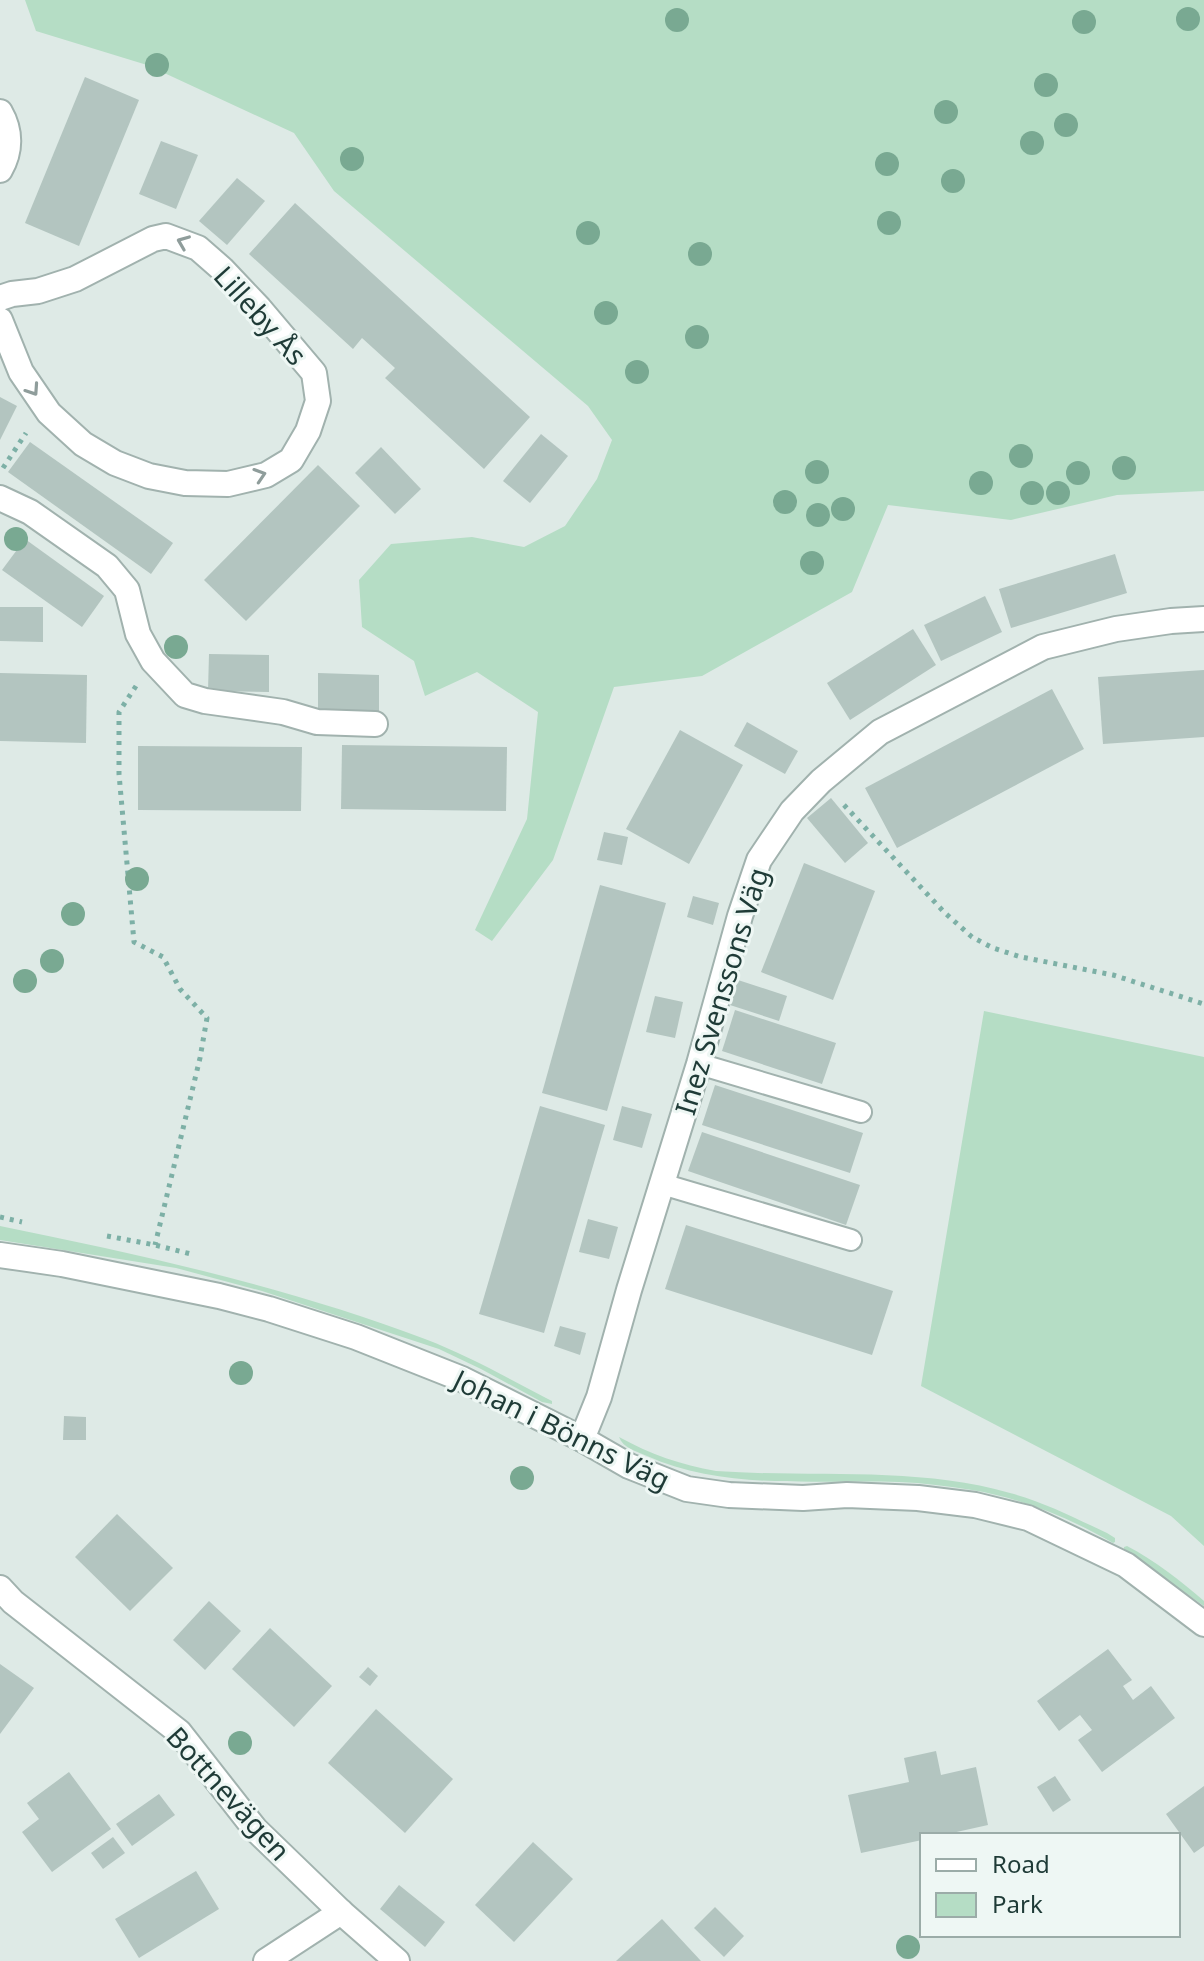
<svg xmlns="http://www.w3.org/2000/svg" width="1204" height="1961" font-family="'Noto Sans',sans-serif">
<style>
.green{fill:#b5ddc5}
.building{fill:#b3c5c0}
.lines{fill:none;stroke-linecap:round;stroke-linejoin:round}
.service-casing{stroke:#a1b2ae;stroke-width:24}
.minor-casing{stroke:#a1b2ae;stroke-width:28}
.path{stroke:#7db0a6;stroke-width:5;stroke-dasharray:4 6;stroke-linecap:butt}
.service{stroke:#fff;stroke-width:20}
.minor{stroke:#fff;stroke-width:24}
.tree{fill:#79a992}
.oneway{stroke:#8f9d9b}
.labels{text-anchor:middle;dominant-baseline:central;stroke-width:6;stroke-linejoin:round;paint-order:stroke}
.street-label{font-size:28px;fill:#1f3b37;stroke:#eef7f4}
</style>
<rect width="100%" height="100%" fill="#deeae6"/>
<g class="green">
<path d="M25,0H1204V491L1117,495L1011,520L888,505L852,592L702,676L614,687L553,860L492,941L475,930L527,819L538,712L477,672L425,696L414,661L362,627L359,580L391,544L472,537L524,547L565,526L597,479L612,440L588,406L334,191L294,133L147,65L36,31Z"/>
<path d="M984,1011L1204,1057V1546L1171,1516L921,1386Z"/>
<path d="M0,1226C143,1255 288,1287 425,1339C467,1355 506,1377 546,1398L552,1401V1404L542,1402L481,1369L439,1349L262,1291L176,1268L0,1240Z"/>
<path d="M619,1437C650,1454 681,1465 716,1471C813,1478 915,1466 1010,1493C1044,1502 1075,1518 1107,1533L1115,1538V1542L1113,1543C1070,1518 1021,1498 972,1490C948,1486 923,1483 899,1482C816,1479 725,1491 647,1456C636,1451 623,1448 619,1437Z"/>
<path d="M1127,1546C1154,1560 1181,1581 1204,1601V1606L1124,1550V1547Z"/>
</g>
<g class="building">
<path d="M85,77L139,100L79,246L25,223Z"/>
<path d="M161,141L198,155L176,209L139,194Z"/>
<path d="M237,178L265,201L227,245L199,221Z"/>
<path d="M295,203L530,417L484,469L385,378L395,368L362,338L353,349L249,254Z"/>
<path d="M0,397L17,406L0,440Z"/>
<path d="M541,434L568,456L530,503L503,481Z"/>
<path d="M30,442L173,543L151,574L8,472Z"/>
<path d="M381,447L421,489L395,514L355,473Z"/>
<path d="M318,465L360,506L246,621L204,580Z"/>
<path d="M25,539L104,596L82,627L2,570Z"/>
<path d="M1115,554L1127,593L1011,628L999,589Z"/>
<path d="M985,596L1002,632L941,661L924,625Z"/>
<path d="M0,607H43V642L0,641Z"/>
<path d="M913,629L936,665L850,720L827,683Z"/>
<path d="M209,654L269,655V692L208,691Z"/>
<path d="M1204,670V737L1103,744L1098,677Z"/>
<path d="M0,673L87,675L86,743L0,741Z"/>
<path d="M318,673L379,675V711L318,710Z"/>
<path d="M1052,689L1084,749L897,848L865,788Z"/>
<path d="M747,722L798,751L785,774L734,746Z"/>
<path d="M680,730L743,765L689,864L626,829Z"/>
<path d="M342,745L507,747L506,811L341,809Z"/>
<path d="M138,746L302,747L301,811L138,810Z"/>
<path d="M831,798L868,843L845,863L807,818Z"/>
<path d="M604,832L628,837L622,865L597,860Z"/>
<path d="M804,863L875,891L833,1000L761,972Z"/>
<path d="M600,885L666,903L607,1111L542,1093Z"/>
<path d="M693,896L719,903L713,925L687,917Z"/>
<path d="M738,980L787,996L779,1021L730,1005Z"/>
<path d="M655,996L683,1002L675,1038L646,1032Z"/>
<path d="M735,1010L836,1043L822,1084L722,1051Z"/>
<path d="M715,1085L863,1133L850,1173L702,1125Z"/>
<path d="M540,1106L605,1125L544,1333L479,1314Z"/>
<path d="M622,1106L652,1114L642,1148L613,1140Z"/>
<path d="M702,1132L860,1185L846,1225L688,1171Z"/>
<path d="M588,1219L618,1227L609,1259L579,1252Z"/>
<path d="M686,1225L893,1291L872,1355L665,1289Z"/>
<path d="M560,1326L586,1333L580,1355L554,1346Z"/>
<path d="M64,1416L86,1417V1440H63Z"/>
<path d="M117,1514L173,1568L130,1611L75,1557Z"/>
<path d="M209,1601L241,1631L205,1670L173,1640Z"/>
<path d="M270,1628L332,1686L294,1727L232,1669Z"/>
<path d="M1108,1649L1132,1680L1123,1686L1133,1700L1151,1686L1175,1718L1102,1772L1078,1740L1092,1730L1080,1715L1059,1731L1037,1701Z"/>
<path d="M0,1664L34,1688L0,1734Z"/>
<path d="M368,1667L378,1676L370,1686L359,1677Z"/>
<path d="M376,1709L453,1779L405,1833L328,1763Z"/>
<path d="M936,1751L941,1775L976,1767L988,1825L943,1835H922V1840L861,1853L848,1795L909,1782L904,1758Z"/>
<path d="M69,1772L111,1829L52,1872L22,1832L39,1819L27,1803Z"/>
<path d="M1055,1776L1071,1800L1053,1812L1037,1787Z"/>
<path d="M1204,1786V1846L1194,1853L1166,1814Z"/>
<path d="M159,1794L175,1815L132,1846L116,1824Z"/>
<path d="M113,1837L125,1853L103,1869L91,1853Z"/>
<path d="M533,1842L573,1879L514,1942L475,1905Z"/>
<path d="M196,1871L219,1909L139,1958L115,1919Z"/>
<path d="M399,1885L445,1922L425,1947L380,1909Z"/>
<path d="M715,1907L744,1936L724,1957L694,1928Z"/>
<path d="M662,1919L701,1961H616Z"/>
</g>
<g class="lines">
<defs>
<g id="service">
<path d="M699,1064L861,1112"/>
<path d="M662,1184L851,1240"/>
</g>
<g id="minor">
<path d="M0,112C11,131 11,151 0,170"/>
<path d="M0,298L12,294L38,291L75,279L153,239L166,236L198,248L222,269L259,308L314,373L318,401L308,431L291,460L266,475L228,484L185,483L149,476L115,463L83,444L49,413L21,372L0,320"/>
<path d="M0,498L30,512L107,566L127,590L138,634L153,661L185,695L205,701L283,712L317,722L375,724"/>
<path d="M0,1255L62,1264L219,1296L269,1309L356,1337L462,1379L582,1439L629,1466L687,1489L729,1495L803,1498L847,1495L918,1498L975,1505L1028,1518L1126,1565L1204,1624"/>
<path d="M582,1439L599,1397L629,1290L699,1064L740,916L759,860L792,811L821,781L880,732L1043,647L1116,629L1171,621L1204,619"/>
<path d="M0,1588L13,1602L179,1732L255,1829L341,1912L397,1961"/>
<path d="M266,1961L341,1912"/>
</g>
</defs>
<use href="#service" class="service-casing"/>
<use href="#minor" class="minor-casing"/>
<g class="path">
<path d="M3,468L26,433"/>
<path d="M136,686L119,712V774L134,942L163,957L180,989L207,1018L200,1058L155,1245"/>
<path d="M844,805L944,912L972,937L993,948L1021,957L1113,975L1204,1004"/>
<path d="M0,1217L22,1222"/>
<path d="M107,1236L155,1245L191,1254"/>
</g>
<use href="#service" class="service"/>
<use href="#minor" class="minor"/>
</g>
<g class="tree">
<circle cx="1188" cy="19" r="12"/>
<circle cx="677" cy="20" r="12"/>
<circle cx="1084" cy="22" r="12"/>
<circle cx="157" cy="65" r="12"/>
<circle cx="1046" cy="85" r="12"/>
<circle cx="946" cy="112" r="12"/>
<circle cx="1066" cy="125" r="12"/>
<circle cx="1032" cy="143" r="12"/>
<circle cx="352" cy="159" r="12"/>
<circle cx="887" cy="164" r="12"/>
<circle cx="953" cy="181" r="12"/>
<circle cx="889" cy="223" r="12"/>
<circle cx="588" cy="233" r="12"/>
<circle cx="700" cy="254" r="12"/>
<circle cx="606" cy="313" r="12"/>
<circle cx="697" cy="337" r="12"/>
<circle cx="637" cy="372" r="12"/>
<circle cx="1021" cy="456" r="12"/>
<circle cx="1124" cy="468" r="12"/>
<circle cx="817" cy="472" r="12"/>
<circle cx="1078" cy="473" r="12"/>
<circle cx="981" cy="483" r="12"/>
<circle cx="1032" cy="493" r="12"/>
<circle cx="1058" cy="493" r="12"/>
<circle cx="785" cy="502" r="12"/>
<circle cx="843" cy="509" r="12"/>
<circle cx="818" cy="515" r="12"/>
<circle cx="16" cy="539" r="12"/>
<circle cx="812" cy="563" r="12"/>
<circle cx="176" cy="647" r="12"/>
<circle cx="137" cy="879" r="12"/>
<circle cx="73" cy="914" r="12"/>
<circle cx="52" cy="961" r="12"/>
<circle cx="25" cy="981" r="12"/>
<circle cx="241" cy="1373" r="12"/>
<circle cx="522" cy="1478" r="12"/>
<circle cx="240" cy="1743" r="12"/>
<circle cx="908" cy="1947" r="12"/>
</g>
<defs><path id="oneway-chevron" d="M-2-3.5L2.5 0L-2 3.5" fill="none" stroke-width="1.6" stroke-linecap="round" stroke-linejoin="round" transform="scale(2)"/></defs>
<g class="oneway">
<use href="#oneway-chevron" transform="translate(183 242) rotate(-158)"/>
<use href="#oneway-chevron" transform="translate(33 390) rotate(56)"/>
<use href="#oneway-chevron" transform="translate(260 475) rotate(-18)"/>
</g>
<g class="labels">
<g class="street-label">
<text transform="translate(261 315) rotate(48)">Lilleby Ås</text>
<text transform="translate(721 991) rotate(-73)">Inez Svenssons Väg</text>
<text transform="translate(562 1429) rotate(26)">Johan i Bönns Väg</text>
<text transform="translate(229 1793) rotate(48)">Bottnevägen</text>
</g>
</g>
<rect x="920" y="1833" width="260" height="104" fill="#eef7f4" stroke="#9baca8" stroke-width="2"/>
<rect x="936" y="1859" width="40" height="12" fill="#ffffff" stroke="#9baca8" stroke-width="2"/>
<text x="992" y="1873" font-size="24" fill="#1f3b37">Road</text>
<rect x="936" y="1893" width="40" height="24" fill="#b5ddc5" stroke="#9baca8" stroke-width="2"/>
<text x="992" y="1913" font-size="24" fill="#1f3b37">Park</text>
</svg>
